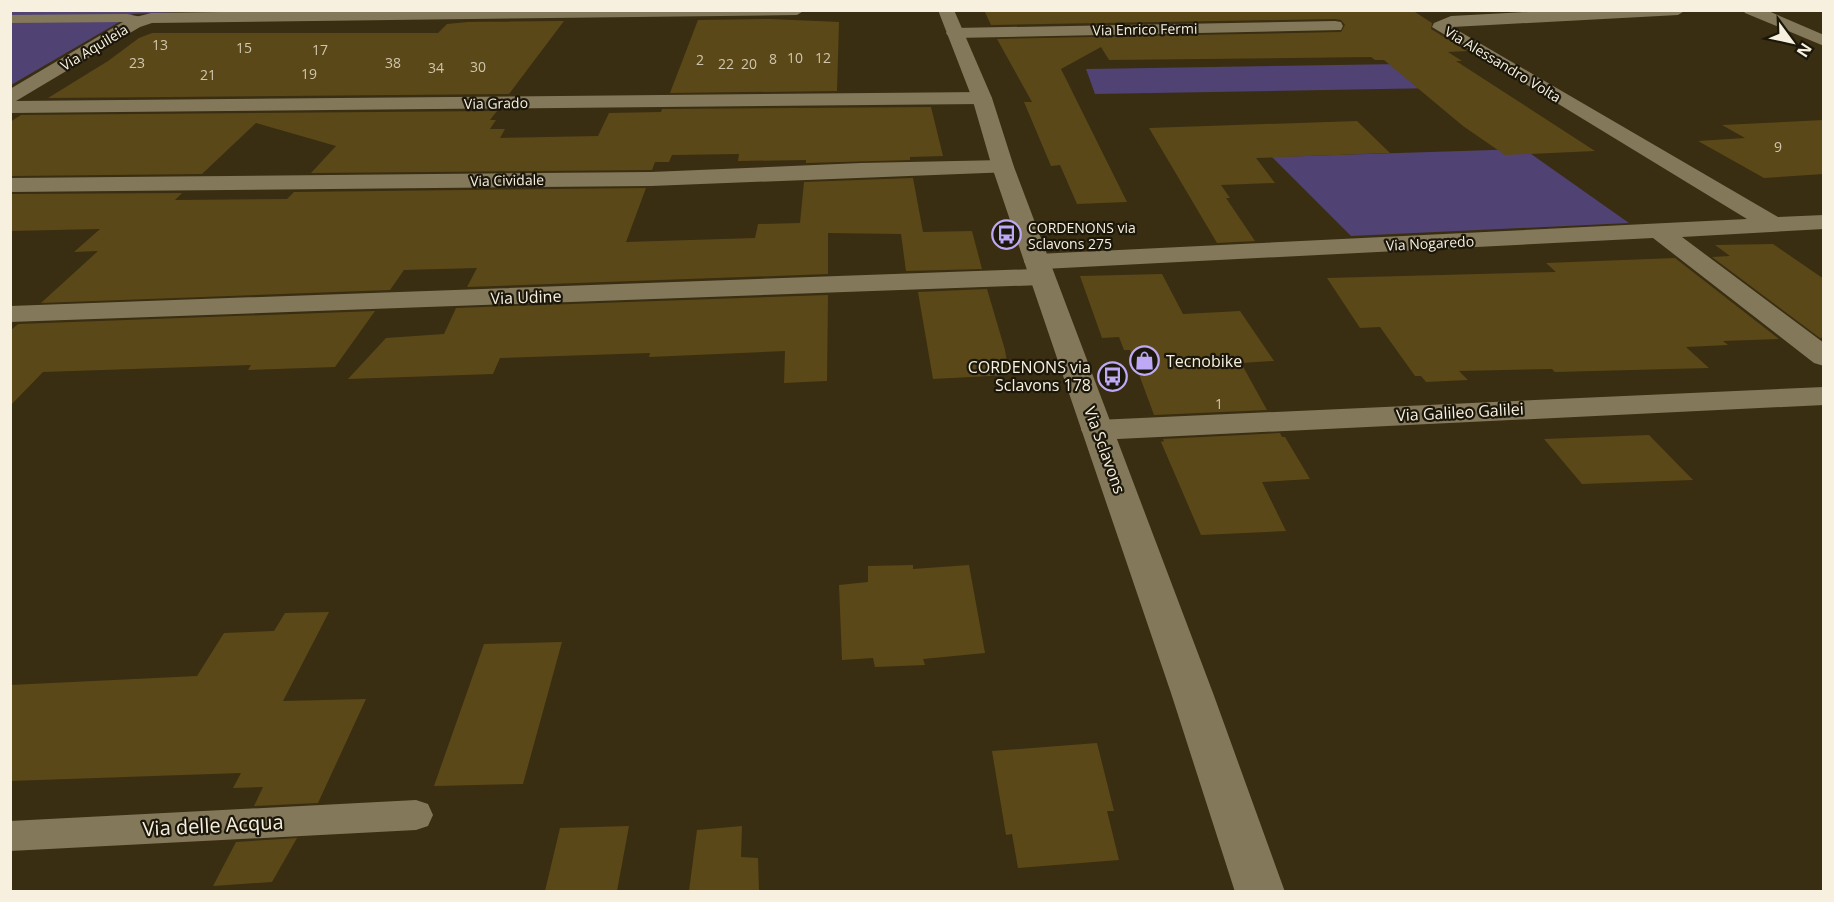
<svg xmlns="http://www.w3.org/2000/svg" width="1834" height="902" font-family="'Open Sans',sans-serif">
<style>
.green{fill:#504273}
.building{fill:#5b4818}
.lines{fill:none;stroke-linecap:round;stroke-linejoin:round}
.service{fill:#84785a;fill-rule:evenodd}
.minor{fill:#84785a;fill-rule:evenodd}
.tertiary{fill:#84785a;fill-rule:evenodd}
.labels{text-anchor:middle;dominant-baseline:central;stroke-width:4.5;stroke-linejoin:round;paint-order:stroke}
.far-street-label{font-size:14px;fill:#f7f0df;stroke:#1c170b}
.number-label{font-size:14px;fill:#d0c6ad}
.far-poi-label{font-size:14px;fill:#f7f0df;stroke:#1c170b;text-anchor:start}
.street-label{font-size:16px;fill:#f7f0df;stroke:#1c170b}
.poi-label{font-size:16px;fill:#f7f0df;stroke:#1c170b;text-anchor:start}
.near-street-label{font-size:20px;fill:#f7f0df;stroke:#1c170b}
</style>
<rect width="100%" height="100%" fill="#392e11"/>
<g class="green">
<path d="M11,11H203L133,14L11,85Z"/>
<path d="M1400,64L1438,88L1095,94L1086,69Z"/>
<path d="M1524,149L1629,223L1351,236L1272,157Z"/>
</g>
<g class="building">
<path d="M984,10H1412L1432,23L1431,29L1467,51L1448,52L1462,61H1456L1595,151L1505,155L1463,126L1384,60H1375L1371,57L1109,60L1101,47L1061,69L1127,202L1077,204L1060,165L1051,166L1024,102H1032L997,39L1341,32L1345,25L1341,20L1335,19L991,25Z"/>
<path d="M770,19L839,22L837,91L670,93L698,20Z"/>
<path d="M564,21L509,94L48,98L108,61L139,38L152,33H438L447,24L468,22Z"/>
<path d="M931,107L943,156L910,157V160L806,163V160L738,161L739,154L672,155L669,162H655L652,170L311,173L336,146L256,123L202,174L10,176V122L21,115L497,111L490,120H496L490,129H505L500,138L598,136L609,113L661,112L662,109Z"/>
<path d="M1824,120V174L1764,178L1698,141L1745,138L1722,125Z"/>
<path d="M1357,121L1390,153L1256,158L1275,183L1221,185L1230,198H1226L1255,241L1217,243L1149,128Z"/>
<path d="M913,178L923,232L972,231L982,269L906,271L901,234L828,233V274L467,287L477,268L404,270L390,290L41,303L98,251L74,252L100,229L10,231V194L182,193L175,200L287,199L294,192L646,188L626,242L755,238L758,224L800,223L804,182Z"/>
<path d="M1773,244L1824,279V337L1820,338L1712,257L1730,256L1715,245Z"/>
<path d="M1675,258L1779,339L1723,341L1728,345L1686,347L1709,368L1555,372L1552,369L1459,371L1468,380L1426,382L1421,376H1415L1380,327L1360,328L1327,278L1556,272L1546,263Z"/>
<path d="M1162,274L1183,314L1240,311L1274,361L1241,363L1267,410L1154,415L1130,350H1124L1119,337L1102,338L1080,276Z"/>
<path d="M987,289L1005,350L1009,375L933,379L918,292Z"/>
<path d="M828,295L827,381L784,383L785,351L649,357L650,353L500,358L493,374L348,379L386,338L444,334L456,308Z"/>
<path d="M375,311L335,367L248,370L251,365L43,372L10,406V331L18,324Z"/>
<path d="M1280,433L1282,437H1285L1310,479L1262,482L1286,531L1201,535L1161,442L1164,441L1163,439Z"/>
<path d="M1649,435L1693,480L1582,484L1544,439Z"/>
<path d="M913,565V569L969,565L985,653L923,659L925,665L875,667L873,658L842,660L839,585L868,582V566Z"/>
<path d="M329,612L283,701L366,699L318,803L254,806L263,787L233,788L241,773L10,781V685L197,676L224,633L274,631L285,613Z"/>
<path d="M562,642L523,784L434,786L484,644Z"/>
<path d="M1097,743L1114,811H1107L1119,860L1018,868L1012,834L1006,835L992,751Z"/>
<path d="M629,826L617,891H545L560,828Z"/>
<path d="M742,826L741,857L758,858L759,891H689L697,830Z"/>
<path d="M297,838L272,882L213,886L236,842Z"/>
</g>
<g class="lines">
<g class="service">
<path d="M127,14L146,18L148,21L142,25L127,22L10,23V15Z"/>
<path d="M416,800L428,804L433,815L428,826L416,830L10,851V821Z"/>
</g>
<g class="minor">
<path d="M358,10H805L797,15L152,23L140,27L16,101L982,92L989,94L992,98L989,102L982,104L10,113V89L128,19L151,13Z"/>
<path d="M1566,10H1686L1678,15L1452,27L1778,217L1824,215V229L1682,237L1824,343V366L1814,363L1653,238L1043,269L1051,271L1055,277L1051,283L1042,285L10,322V306L1035,269L1028,267L1024,262L1028,257L1037,254L1747,219L1432,27L1434,23L1451,16Z"/>
<path d="M1743,10H1766L1824,35V46L1745,13Z"/>
<path d="M1335,21L1341,22L1343,26L1341,30L955,38L949,37L946,33L949,29L955,28Z"/>
<path d="M1003,160L1011,162L1014,167L1011,172L651,186L10,192V178L651,172L861,163Z"/>
<path d="M1824,387V405L1097,440L1086,437L1081,430L1086,423L1097,420Z"/>
</g>
<path class="tertiary" d="M938,10H954L992,98L1014,167L1213,693L1285,892H1235L1171,693L992,167L972,98Z"/>
</g>
<defs>
<symbol id="bus-ring" viewBox="-11 -11 22 22"><circle r="9.5" fill="#1c170b" stroke="#bda9f5" stroke-width="1.5"/><path d="M-5-6H5V4H4V6H2V4H-2V6H-4V4H-5ZM-3.5-4V0h7V-4ZM-3.5 1.2v1.5H-2V1.2ZM2 1.2v1.5H3.5V1.2Z" fill="#bda9f5"/></symbol>
<symbol id="shop-ring" viewBox="-11 -11 22 22"><circle r="9.5" fill="#1c170b" stroke="#bda9f5" stroke-width="1.5"/><path d="M-5-2.5h2.3a2.7 3.5 0 0 1 5.4 0H5L5.5 6h-11ZM-1.5-2.5h3a1.5 2.3 0 0 0-3 0Z" fill="#bda9f5"/></symbol>
</defs>
<g fill-rule="evenodd">
<use href="#bus-ring" x="990" y="218" width="33" height="33"/>
<use href="#shop-ring" x="1128" y="344" width="33" height="33"/>
<use href="#bus-ring" x="1096" y="360" width="33" height="33"/>
</g>
<g class="labels">
<g class="far-street-label">
<text transform="translate(1145 29) rotate(-1)">Via Enrico Fermi</text>
<text transform="translate(94 47) rotate(-31)">Via Aquileia</text>
<text transform="translate(1503 64) rotate(31)">Via Alessandro Volta</text>
<text transform="translate(496 103) rotate(-1)">Via Grado</text>
<text transform="translate(507 180) rotate(-1)">Via Cividale</text>
<text transform="translate(1430 243) rotate(-3)">Via Nogaredo</text>
</g>
<g class="number-label">
<text x="160" y="44">13</text>
<text x="244" y="47">15</text>
<text x="320" y="49">17</text>
<text x="795" y="57">10</text>
<text x="823" y="57">12</text>
<text x="773" y="58">8</text>
<text x="700" y="59">2</text>
<text x="137" y="62">23</text>
<text x="393" y="62">38</text>
<text x="726" y="63">22</text>
<text x="749" y="63">20</text>
<text x="478" y="66">30</text>
<text x="436" y="67">34</text>
<text x="309" y="73">19</text>
<text x="208" y="74">21</text>
<text x="1778" y="146">9</text>
<text x="1219" y="403">1</text>
</g>
<g class="far-poi-label">
<text x="1028" y="227">CORDENONS via<tspan x="1028" dy="16">Sclavons 275</tspan></text>
</g>
<g class="street-label">
<text transform="translate(526 297) rotate(-2)">Via Udine</text>
<text transform="translate(1460 412) rotate(-3)">Via Galileo Galilei</text>
<text transform="translate(1105 450) rotate(70)">Via Sclavons</text>
</g>
<g class="poi-label">
<text x="1166" y="361">Tecnobike</text>
<text x="1091" y="367" text-anchor="end">CORDENONS via<tspan x="1091" dy="18">Sclavons 178</tspan></text>
</g>
<g class="near-street-label">
<text transform="translate(213 825) rotate(-3)">Via delle Acqua</text>
</g>
</g>
<rect width="1834" height="902" fill="none" stroke="#f7f0df" stroke-width="24"/>
<g transform="translate(1792 42) rotate(123)" stroke="#1c170b" stroke-width="4.5" paint-order="stroke">
<path d="M0-4.5L10 22L0 15L-10 22Z" fill="#f7f0df"/>
<text y="-9" font-size="16" font-weight="bold" text-anchor="middle" fill="#f7f0df">N</text>
</g>
</svg>
